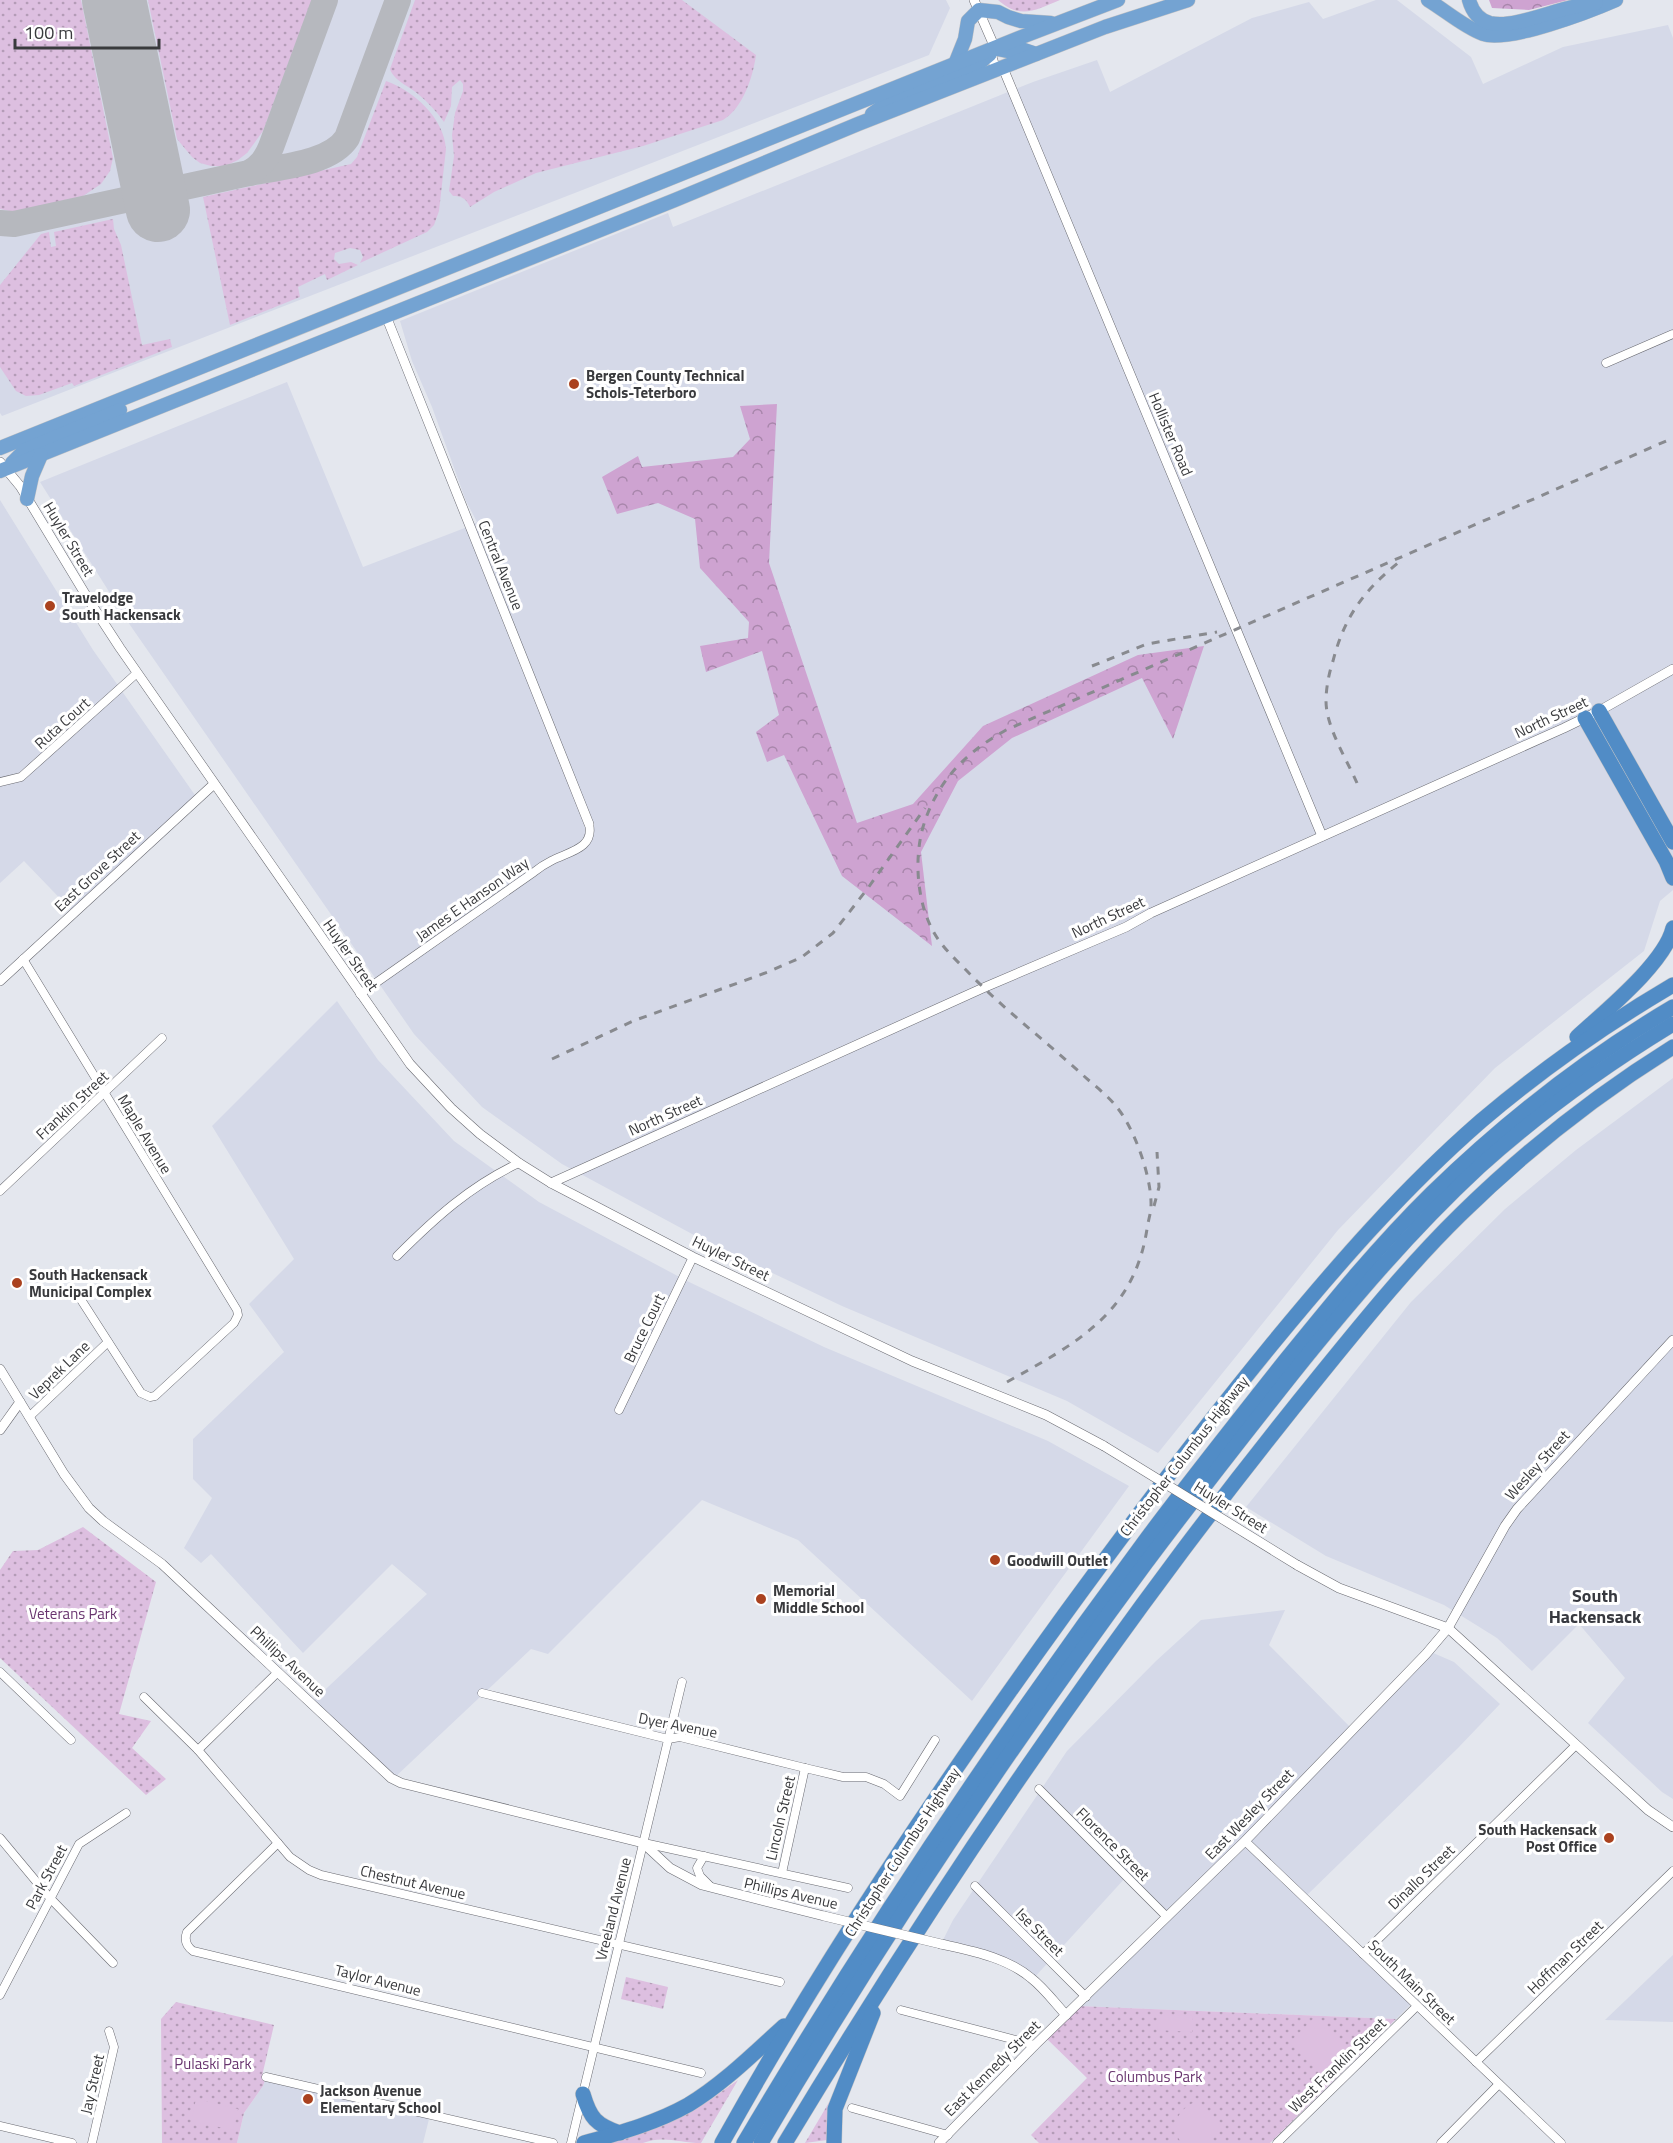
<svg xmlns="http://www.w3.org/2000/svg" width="1673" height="2143" font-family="'Titillium Web',sans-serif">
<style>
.built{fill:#d5d9e8}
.grass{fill:url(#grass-dots)}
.forest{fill:url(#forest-crowns)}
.garden{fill:#ddbfe0}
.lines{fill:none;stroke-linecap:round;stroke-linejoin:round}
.taxiway{stroke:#b6b8be;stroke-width:26}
.runway{stroke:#b6b8be;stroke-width:64}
.minor-casing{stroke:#696a71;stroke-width:9}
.tertiary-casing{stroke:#696a71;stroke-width:10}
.trunk-casing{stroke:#c4c4c5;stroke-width:15}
.motorway-casing{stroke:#c4c4c5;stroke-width:16}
.minor{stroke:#fff;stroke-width:8}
.tertiary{stroke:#fff;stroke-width:9}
.trunk{stroke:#74a3d2;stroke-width:14}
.motorway{stroke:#518cc6;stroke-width:15}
.rail{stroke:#888a8f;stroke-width:3;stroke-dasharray:8 8;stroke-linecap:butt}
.tertiary-bridge-casing{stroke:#696a71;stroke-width:10;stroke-linecap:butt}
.tertiary-bridge{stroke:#fff;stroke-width:9}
.poi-dot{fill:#aa421f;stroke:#fff;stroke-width:2}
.labels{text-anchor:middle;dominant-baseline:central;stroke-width:6;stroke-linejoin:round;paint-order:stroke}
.poi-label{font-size:15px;font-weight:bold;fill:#393a3d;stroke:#fff;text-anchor:start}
.street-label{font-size:15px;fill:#393a3d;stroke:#fff}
.park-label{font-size:15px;fill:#69356f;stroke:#fff}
.quarter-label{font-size:18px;font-weight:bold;fill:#37393f;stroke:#fff}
</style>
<defs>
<pattern id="grass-dots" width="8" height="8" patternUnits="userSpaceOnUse" patternTransform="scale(1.5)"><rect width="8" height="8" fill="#ddbfe0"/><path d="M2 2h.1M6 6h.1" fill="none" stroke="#b49cb7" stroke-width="1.8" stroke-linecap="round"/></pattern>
<pattern id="forest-crowns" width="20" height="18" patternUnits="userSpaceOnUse" patternTransform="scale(1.5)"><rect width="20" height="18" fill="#cea3d1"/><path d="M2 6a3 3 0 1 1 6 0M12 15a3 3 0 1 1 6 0" fill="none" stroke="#a886ab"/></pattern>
</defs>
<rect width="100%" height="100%" fill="#e4e7ee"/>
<g class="built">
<path d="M0,0H946L950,8L929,55L2,416L0,413Z"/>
<path d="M1376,0H1397L1471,57L1483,84L1563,47L1668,25L1673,38V890L1660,901L1644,951L1495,1068L1338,1230L1158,1453L1067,1401L842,1306L707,1242L562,1164L482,1107L414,1034L130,625L40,482L287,382L363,567L470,526L477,522L466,501L432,407L412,361L400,321L668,213L673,227L1033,82L1097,60L1110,92L1252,18L1309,2L1323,19Z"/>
<path d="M0,500L93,650L197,798L76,915L24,861L0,883Z"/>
<path d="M337,1001L378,1060L454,1141L539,1202L687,1281L824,1347L1048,1441L1129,1486L972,1701L798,1540L702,1500L548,1654L531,1649L393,1779L312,1702L427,1594L392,1564L303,1653L211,1554L201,1563L184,1548L212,1498L193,1479V1439L284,1352L249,1304L294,1259L212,1126Z"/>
<path d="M1673,1078V1799L1662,1792L1588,1723L1625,1678L1579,1624L1532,1671L1497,1638L1444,1605L1326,1556L1246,1507L1411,1302L1505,1209L1576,1150Z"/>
<path d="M1285,1610L1269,1645L1353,1730L1431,1652L1454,1662L1500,1704L1458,1748L1303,1899L1411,2004L1396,2019L1078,2006L1166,1918L1126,1877L1033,1979L1018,1968L941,1944L953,1920L1067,1751L1156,1661L1201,1620Z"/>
<path d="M1673,1955V2022L1605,2020Z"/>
<path d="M266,2077L430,2115L423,2143H237L244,2113L263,2086Z"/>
</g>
<g class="grass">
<path d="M0,0H81L113,158L110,171L101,184L83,196L14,212L0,209Z"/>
<path d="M148,0H312L263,131L247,153L238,160L225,166H211L200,163L192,157L177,139Z"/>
<path d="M415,0H682L756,55C753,77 743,108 723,120L643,146L536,173L494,192L470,207C466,198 461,196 453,196L449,191L454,156L452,135L455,113L463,91V84L460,80L452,87L451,106L444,122C436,111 428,102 418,94C409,86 394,81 390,69Z"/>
<path d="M998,0H1060C1035,10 1021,20 998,0Z"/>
<path d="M386,81C414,91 444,118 446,149L439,211L434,225L427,232L360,263L363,257L360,250L350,248L335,253L334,259L339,264L351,262L358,265L327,280L325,274L298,287L300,297L230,325L203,197L351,164L357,157Z"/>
<path d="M113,219L114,229L121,245L142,345L170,339L172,347L74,386L72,383L39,395L26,396L16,391L0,367V285L41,234L49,232L51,247L56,246L54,232Z"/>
<path d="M83,1527L156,1582L119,1714L151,1721L132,1748L166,1779L146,1795L0,1658V1570L13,1551L38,1550Z"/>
<path d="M626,1977L668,1987L663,2009L621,1999Z"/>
<path d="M176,2002L274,2025L262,2076L266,2077L263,2086L244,2113L237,2143H162L161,2019Z"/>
<path d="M1078,2006L1396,2019L1270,2143H1039L1031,2135L1087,2078L1046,2038Z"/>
<path d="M738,2080L701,2143C681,2143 662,2135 643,2143H602L671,2121L710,2100Z"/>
<path d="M831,2099L827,2140L805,2143Z"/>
</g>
<g class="forest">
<path d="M1489,0H1568L1529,10L1492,8Z"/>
<path d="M777,404L769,563L857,823L913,804L983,726L1138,655L1204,646L1173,739L1142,678L1012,738L958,781L921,852L932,946L842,876L784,755L767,762L756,732L779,715L762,651L706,672L700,646L748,638L749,622L700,568L695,519L658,503L617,514L602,477L638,456L642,467L733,457L750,439L740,406Z"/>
</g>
<g class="garden">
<path d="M1158,2015L1193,2016L1192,2032L1157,2030Z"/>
<path d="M1315,2017L1346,2049L1322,2072L1292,2040Z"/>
<path d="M196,2099L238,2109L233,2130L191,2121Z"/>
<path d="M1195,2102H1200L1222,2128L1205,2143H1182C1168,2128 1178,2109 1195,2102Z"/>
</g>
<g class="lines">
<g class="taxiway">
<path d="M249,173C279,167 330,164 347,138L398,0"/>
<path d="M0,223L14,224L249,173C261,166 266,159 271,147L325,0"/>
</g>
<path class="runway" d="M114,0L158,210"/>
<defs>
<g id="minor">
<path d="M1606,363L1673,334"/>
<path d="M0,782L21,777L137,673"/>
<path d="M23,959L237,1310L238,1315L234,1323L155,1396L150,1397L141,1393L78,1295"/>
<path d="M360,994L534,872C539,868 545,864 551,861C567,852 595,849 589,824"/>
<path d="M0,1191L162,1038"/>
<path d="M397,1256C435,1218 470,1186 519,1163"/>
<path d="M619,1410L693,1257"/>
<path d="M29,1417L108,1342"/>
<path d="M0,1672L71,1740"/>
<path d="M482,1693L668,1739L680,1737L805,1768L843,1777H866L884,1784L900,1796L935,1740"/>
<path d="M144,1697L198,1750L290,1857L309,1870L321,1875L780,1982"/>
<path d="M198,1750L278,1672"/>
<path d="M1039,1789L1167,1917"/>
<path d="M0,1838L50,1898L113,1963"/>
<path d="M1245,1841L1561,2143"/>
<path d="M278,1843L187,1932C184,1940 186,1946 193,1951L701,2073"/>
<path d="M644,1843L848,1888"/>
<path d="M704,1856L697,1868L700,1876L710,1886"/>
<path d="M782,1873L805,1768"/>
<path d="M975,1886L1086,1997"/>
<path d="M1363,1954L1576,1745"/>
<path d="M0,1995L79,1844L126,1813"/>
<path d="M901,2010L1035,2045"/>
<path d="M1476,2062L1673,1871"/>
<path d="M266,2077L553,2143"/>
<path d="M852,2108L948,2135"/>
<path d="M0,2126L72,2143"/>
<path d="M92,2143L114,2047L109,2031"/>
<path d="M571,2143L682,1682"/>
<path d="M1277,2143L1417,2006"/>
<path d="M1441,2143L1499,2084"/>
</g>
<g id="tertiary">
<path d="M974,0L995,48L992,57L995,67L1003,68L1008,80L1322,836"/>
<path d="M386,316L589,824"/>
<path d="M0,462L20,486L90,602L120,648L410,1064L451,1108L480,1134L519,1163L551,1183L693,1257L912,1361L1046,1415L1104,1446"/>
<path d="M0,981L214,784"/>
<path d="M551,1183L983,988L1126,927L1151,913L1564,728L1599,711L1673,669"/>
<path d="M0,1369L64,1474L89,1508L103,1521L162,1564L391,1778L401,1783L643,1843L670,1868L702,1885L824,1916"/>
<path d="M0,1430L20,1402"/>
<path d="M1297,1565L1339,1588L1448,1628L1648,1810L1673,1827"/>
<path d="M941,1944C972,1951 1006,1957 1031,1978C1044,1988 1055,2003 1066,2015"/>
<path d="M939,2143L1035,2045L1245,1841L1426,1654L1448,1628L1505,1526L1517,1509L1673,1340"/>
</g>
<g id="trunk">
<path d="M1428,0C1446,11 1464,27 1483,34C1508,43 1591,11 1616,0"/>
<path d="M1469,0C1472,11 1479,20 1490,23C1511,28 1547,13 1568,8C1577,6 1587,4 1596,3"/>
<path d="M997,49L1007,51L1021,49L1036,54"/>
<path d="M955,64L965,39L968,21L979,10L998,12L1008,17L1021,21L1051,23"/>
<path d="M872,114L886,104L973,68L990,54"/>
<path d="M0,448L1019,38L1118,0"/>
<path d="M12,463L25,450L120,410"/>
<path d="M0,471L675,200L858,124L1105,27L1188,0"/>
<path d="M27,499L32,476L41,455"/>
</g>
<g id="motorway">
<path d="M1599,711L1673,842"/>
<path d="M1585,718L1666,861L1673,878"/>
<path d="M1577,1037C1604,1012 1665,963 1673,928"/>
<path d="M583,2094C590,2118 596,2125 620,2133"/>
<path d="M584,2143C619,2133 656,2123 688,2105C723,2084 753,2054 784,2026"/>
<path d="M722,2143C824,1959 942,1784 1065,1614C1132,1522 1201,1431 1273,1343C1338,1264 1404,1188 1481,1121C1541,1070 1605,1025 1673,985"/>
<path d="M744,2143C868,1934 1003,1732 1148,1537C1193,1477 1239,1419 1285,1361C1332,1303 1379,1245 1432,1193C1505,1122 1585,1059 1673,1007"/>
<path d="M761,2143C878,1943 1007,1751 1145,1564C1193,1500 1243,1436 1293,1373C1351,1301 1411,1230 1479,1167C1539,1113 1604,1066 1673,1024"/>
<path d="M785,2143C908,1939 1040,1741 1183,1550C1229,1489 1276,1429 1324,1370C1367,1317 1411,1263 1460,1215C1525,1151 1596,1095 1673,1047"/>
<path d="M834,2143L835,2109L873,2013"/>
</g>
</defs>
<use href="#minor" class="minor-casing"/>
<use href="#tertiary" class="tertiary-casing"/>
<use href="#trunk" class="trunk-casing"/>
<use href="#motorway" class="motorway-casing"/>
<use href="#minor" class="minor"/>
<use href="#tertiary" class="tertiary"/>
<use href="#trunk" class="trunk"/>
<use href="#motorway" class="motorway"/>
<g class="rail">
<path d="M1092,666L1147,644L1217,632"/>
<path d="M1357,783C1347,760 1326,727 1326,701C1326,688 1329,673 1333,661C1344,618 1363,591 1398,563"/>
<path d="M552,1059L633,1021L768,972L802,957L833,933L868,888L925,808"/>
<path d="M1154,1206L1159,1187L1157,1152"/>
<path d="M1007,1382C1075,1344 1134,1314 1147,1229C1148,1221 1151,1213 1151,1206C1152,1178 1134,1126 1115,1105C1107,1095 1095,1086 1085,1077C1046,1041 1003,1009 967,971C954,958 940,945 932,929C917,900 914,859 923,827C937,781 965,753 1006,730L1673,438"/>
</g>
<defs>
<g id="tertiary-bridge">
<path d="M1104,1446L1297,1565"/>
<path d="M824,1916L941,1944"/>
</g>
</defs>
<use href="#tertiary-bridge" class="tertiary-bridge-casing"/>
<use href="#tertiary-bridge" class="tertiary-bridge"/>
</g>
<g class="poi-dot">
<circle cx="574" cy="384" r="6"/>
<circle cx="50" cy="606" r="6"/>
<circle cx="17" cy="1283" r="6"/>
<circle cx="995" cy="1560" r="6"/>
<circle cx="761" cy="1599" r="6"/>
<circle cx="1609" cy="1838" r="6"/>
<circle cx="308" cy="2099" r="6"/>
</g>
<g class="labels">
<g class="poi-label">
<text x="586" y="375">Bergen County Technical<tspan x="586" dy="17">Schols-Teterboro</tspan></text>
<text x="62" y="597">Travelodge<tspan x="62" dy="17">South Hackensack</tspan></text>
<text x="29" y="1274">South Hackensack<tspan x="29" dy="17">Municipal Complex</tspan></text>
<text x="1007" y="1560">Goodwill Outlet</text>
<text x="773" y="1590">Memorial<tspan x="773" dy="17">Middle School</tspan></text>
<text x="1597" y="1829" text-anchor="end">South Hackensack<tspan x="1597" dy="17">Post Office</tspan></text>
<text x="320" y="2090">Jackson Avenue<tspan x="320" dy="17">Elementary School</tspan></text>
</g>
<g class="street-label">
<text transform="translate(1171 434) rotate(67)">Hollister Road</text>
<text transform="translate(69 539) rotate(59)">Huyler Street</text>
<text transform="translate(501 565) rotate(68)">Central Avenue</text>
<text transform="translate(1551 717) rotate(-25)">North Street</text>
<text transform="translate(62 723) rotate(-42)">Ruta Court</text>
<text transform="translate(97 871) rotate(-43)">East Grove Street</text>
<text transform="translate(472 899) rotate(-35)">James E Hanson Way</text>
<text transform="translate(1108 917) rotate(-25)">North Street</text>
<text transform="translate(351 955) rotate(55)">Huyler Street</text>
<text transform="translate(72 1105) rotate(-43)">Franklin Street</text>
<text transform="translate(665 1115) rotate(-24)">North Street</text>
<text transform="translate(145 1134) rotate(59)">Maple Avenue</text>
<text transform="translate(731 1258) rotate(26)">Huyler Street</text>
<text transform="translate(644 1328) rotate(-64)">Bruce Court</text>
<text transform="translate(59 1370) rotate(-44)">Veprek Lane</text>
<text transform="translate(1184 1456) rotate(-52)">Christopher Columbus Highway</text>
<text transform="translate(1537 1465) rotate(-48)">Wesley Street</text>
<text transform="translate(1231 1507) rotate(32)">Huyler Street</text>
<text transform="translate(288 1661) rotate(43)">Phillips Avenue</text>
<text transform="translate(678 1725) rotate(11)">Dyer Avenue</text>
<text transform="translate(1249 1814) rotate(-46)">East Wesley Street</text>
<text transform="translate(780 1818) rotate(-77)">Lincoln Street</text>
<text transform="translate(1113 1844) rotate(45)">Florence Street</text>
<text transform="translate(902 1852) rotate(-57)">Christopher Columbus Highway</text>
<text transform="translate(46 1877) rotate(-62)">Park Street</text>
<text transform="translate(1421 1877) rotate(-44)">Dinallo Street</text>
<text transform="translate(413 1882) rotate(13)">Chestnut Avenue</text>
<text transform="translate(791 1893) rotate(13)">Phillips Avenue</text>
<text transform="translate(613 1909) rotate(-76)">Vreeland Avenue</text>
<text transform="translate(1040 1932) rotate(45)">Ise Street</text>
<text transform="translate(1565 1957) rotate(-44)">Hoffman Street</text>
<text transform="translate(378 1980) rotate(14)">Taylor Avenue</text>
<text transform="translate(1412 1982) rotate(44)">South Main Street</text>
<text transform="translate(1337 2065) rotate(-44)">West Franklin Street</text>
<text transform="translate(992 2068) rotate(-45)">East Kennedy Street</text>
<text transform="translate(92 2084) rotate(-77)">Jay Street</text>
</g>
<g class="park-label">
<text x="73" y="1613">Veterans Park</text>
<text x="213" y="2063">Pulaski Park</text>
<text x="1155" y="2076">Columbus Park</text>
</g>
<g class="quarter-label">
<text x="1595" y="1595">South<tspan x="1595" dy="21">Hackensack</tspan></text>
</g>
</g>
<path d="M15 39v9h144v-9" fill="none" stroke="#393a3d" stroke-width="3"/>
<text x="24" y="39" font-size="18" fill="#393a3d" stroke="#ffffff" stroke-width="4.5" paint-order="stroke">100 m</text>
</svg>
